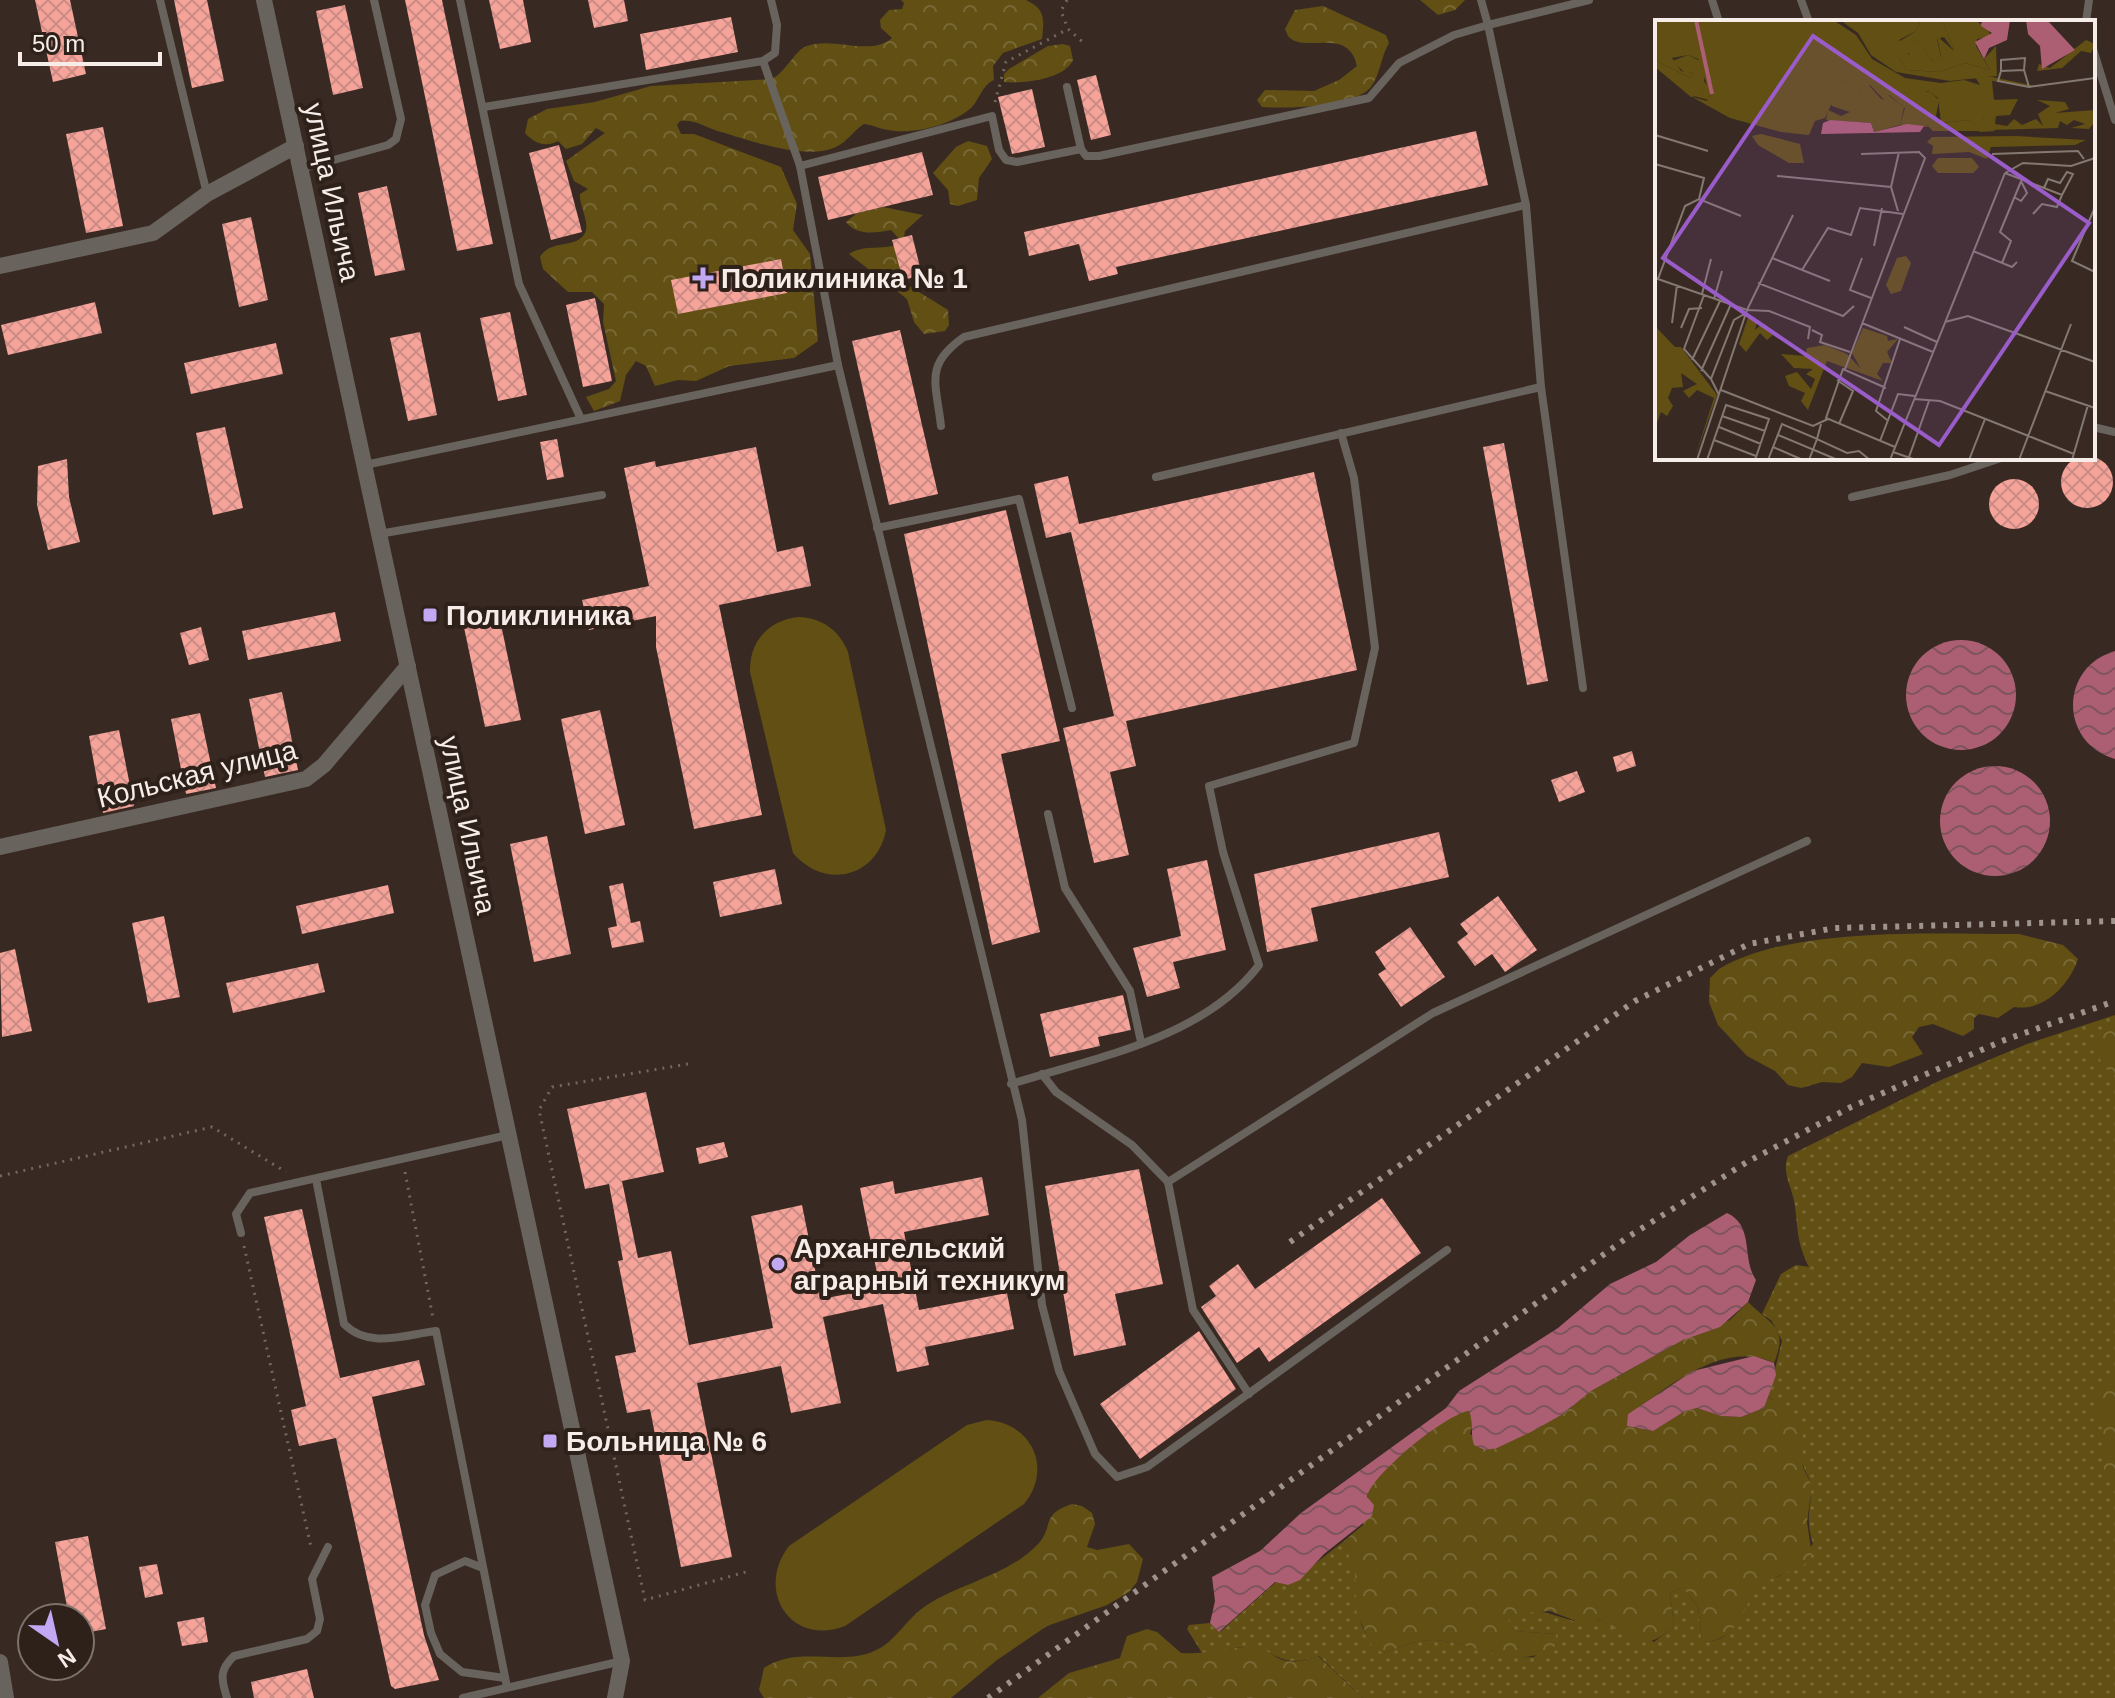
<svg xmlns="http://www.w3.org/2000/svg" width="2115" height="1698" font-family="Helvetica,sans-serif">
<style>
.grass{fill:url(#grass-dots)}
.forest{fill:url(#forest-crowns)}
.pitch{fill:#614f13}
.water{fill:url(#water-waves)}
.building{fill:url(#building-cross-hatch)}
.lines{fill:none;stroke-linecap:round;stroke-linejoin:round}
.path{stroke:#736760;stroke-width:3;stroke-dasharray:2 6;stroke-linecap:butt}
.service{stroke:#68635d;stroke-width:8}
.minor{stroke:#68635d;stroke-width:16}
.rail{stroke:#9e938d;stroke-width:6;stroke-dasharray:4 8;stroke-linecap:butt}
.poi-dot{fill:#c2a8f2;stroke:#2e211a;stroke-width:3}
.labels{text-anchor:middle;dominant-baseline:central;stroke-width:8;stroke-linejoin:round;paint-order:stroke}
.street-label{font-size:28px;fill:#f6ece8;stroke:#2e211a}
.poi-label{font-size:28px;font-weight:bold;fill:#f6ece8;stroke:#2e211a;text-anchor:start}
.inset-river{fill:none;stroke:#ac5f72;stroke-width:4}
.inset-road{fill:none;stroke:#847872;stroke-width:2}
.view{fill:#9a5cc9;fill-opacity:0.15;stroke:#9a5cc9;stroke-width:4}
.inset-edge{fill:none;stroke:#f6ece8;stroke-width:4}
</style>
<defs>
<pattern id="grass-dots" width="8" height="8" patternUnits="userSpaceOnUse" patternTransform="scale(2)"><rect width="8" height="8" fill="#614f13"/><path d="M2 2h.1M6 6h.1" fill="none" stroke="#786835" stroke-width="1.8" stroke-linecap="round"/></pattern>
<pattern id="forest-crowns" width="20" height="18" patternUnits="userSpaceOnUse" patternTransform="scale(2)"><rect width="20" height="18" fill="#614f13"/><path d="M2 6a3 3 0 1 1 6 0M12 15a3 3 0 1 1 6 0" fill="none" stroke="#786835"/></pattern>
<pattern id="water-waves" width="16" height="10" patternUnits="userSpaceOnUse" patternTransform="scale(2)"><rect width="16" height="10" fill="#ac5f72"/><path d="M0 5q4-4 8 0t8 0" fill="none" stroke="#80545e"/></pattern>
<pattern id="building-cross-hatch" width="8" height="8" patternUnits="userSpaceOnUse" patternTransform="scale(2)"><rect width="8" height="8" fill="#f6a39a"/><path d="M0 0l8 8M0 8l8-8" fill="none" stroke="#cb8c85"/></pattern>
</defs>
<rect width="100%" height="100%" fill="#382a23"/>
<path class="grass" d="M2115,1015V1698H1363L1319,1656C1276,1670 1282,1650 1246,1647C1232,1646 1217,1654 1202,1653L1187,1629L1189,1625L1210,1623L1220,1632L1276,1582L1288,1585L1344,1541C1348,1552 1354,1566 1356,1578C1360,1615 1353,1626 1384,1653C1401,1647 1415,1640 1433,1640C1469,1641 1498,1660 1534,1657L1556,1634L1515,1631L1506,1624L1512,1614L1537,1610L1574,1621L1597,1619L1654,1642L1674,1627L1670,1593L1683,1588L1698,1607L1702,1642C1741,1643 1737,1605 1758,1584C1765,1577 1774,1579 1781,1575C1793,1568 1803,1554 1813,1544C1805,1517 1811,1513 1811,1488C1811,1477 1802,1469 1802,1458C1799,1419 1806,1418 1768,1397L1782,1341L1772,1321L1762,1314L1781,1274L1796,1265L1809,1267C1797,1243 1798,1231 1795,1206C1793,1188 1781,1174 1788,1156L1941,1080L2027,1044Z"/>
<g class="forest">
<path d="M901,0H1026C1046,9 1044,20 1042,39L1003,53L993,66L994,80C982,85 980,99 971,108C952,125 913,135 888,130C880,129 873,125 864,124C854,130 847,142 836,147C806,161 752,141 721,132C706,128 696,119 680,121L677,125L681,134H694L781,167L797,204L793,230L810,254L818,341L794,358L729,366L696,381L678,380L655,386L646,366L636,361L626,375L620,401L594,411L586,397L609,389L616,381L603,322L604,304L592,292H568L543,269L540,257C550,239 577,249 585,233C590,222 579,206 580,194L588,189L574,181L566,161L605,133L596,128L582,144L566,149L558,141C545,148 534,143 525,133L528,119L547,109L595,102L651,86L772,79C787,71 795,50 807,46C833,36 871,57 892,38L881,28L880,20L889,10L902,9L904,3Z"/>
<path d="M1420,0H1465L1455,10L1438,15Z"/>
<path d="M1323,6L1386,35L1389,43C1381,56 1380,76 1370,88C1353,107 1287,109 1262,107L1257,100L1265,90L1314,91L1339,80L1357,66C1348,25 1304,55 1288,36L1285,29L1295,10Z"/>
<path d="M1063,44L1070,46L1073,60C1065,79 1023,84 1004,82V74L1009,69L1048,46Z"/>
<path d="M968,141L987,146L992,159L979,178L977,200L958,206L950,204L948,190L933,173L956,147Z"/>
<path d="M883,207L923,215L905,231L898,279L948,310L949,325L945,331L924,334L914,322L907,299L849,254C865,243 886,252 902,242L891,230C875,233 857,236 846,222L857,213Z"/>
<path d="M2019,934L2063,945L2078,959C2069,986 2043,1012 2014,1007L1998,1018L1979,1014L1974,1018V1029L1963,1036L1933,1024L1919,1027L1912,1037L1923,1054L1889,1067L1862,1063L1852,1077L1841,1083L1822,1082L1801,1088L1788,1085L1775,1071L1747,1056L1718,1025L1709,1002L1710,978L1719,969C1791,926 1935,934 2019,934Z"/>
<path d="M2115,1026V1074L2102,1064L2093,1042Z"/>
<path d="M1748,1302C1771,1325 1789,1327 1774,1363C1724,1338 1667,1388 1628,1415V1426L1652,1431L1685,1411L1697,1408L1721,1416L1741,1417L1764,1408L1768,1397L1787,1407L1802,1422L1803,1467L1812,1486L1807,1522L1812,1555L1804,1565L1757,1585C1744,1610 1735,1643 1702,1642L1698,1607L1683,1588L1670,1593L1674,1627C1634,1659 1634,1634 1597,1619L1586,1625L1550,1611L1512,1614L1507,1624L1515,1631L1556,1634L1555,1646C1514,1674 1477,1641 1433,1640C1415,1640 1401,1647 1384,1653L1373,1648L1356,1612L1355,1574L1344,1541L1363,1525L1369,1486L1397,1457L1456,1412L1469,1411L1473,1422L1470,1434L1497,1448L1563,1414L1591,1391L1683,1340L1730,1320Z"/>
<path d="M2115,1369V1491L2104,1469L2105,1440L2094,1397L2100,1384Z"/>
<path d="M1072,1504L1082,1506L1092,1513L1095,1524L1087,1547L1097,1550L1129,1544L1143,1559L1137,1582L1129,1592L1107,1605L1047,1626L997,1660L951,1698H764L759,1690L764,1668C800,1643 845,1670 882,1647C899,1636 909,1616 927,1605C961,1583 1010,1575 1039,1543C1054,1525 1041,1514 1072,1504Z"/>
<path d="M1147,1629L1157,1632L1181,1653C1204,1655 1223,1648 1245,1647C1280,1645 1270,1673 1318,1656L1363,1698H1038L1069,1673L1120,1658L1127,1636Z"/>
</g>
<g class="pitch">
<path d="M799,617C822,618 839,630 848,652L886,830C877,878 824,890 793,853L750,672C749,642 768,620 799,617Z"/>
<path d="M987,1420C1032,1423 1053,1469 1024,1504L845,1626C790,1647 755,1590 789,1546L967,1425Z"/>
</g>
<g class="water">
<circle cx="1961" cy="695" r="55"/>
<path d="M2115,651V759C2059,743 2059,667 2115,651Z"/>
<circle cx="1995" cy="821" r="55"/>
<path d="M1727,1213C1755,1226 1741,1258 1756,1280L1748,1302L1720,1327L1683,1340L1591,1391L1563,1414L1531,1432L1497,1448L1485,1450L1474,1445C1470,1433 1474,1423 1469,1411C1447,1413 1371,1475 1367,1497L1374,1505L1372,1516L1324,1554L1300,1580L1288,1585L1275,1582L1219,1632L1210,1623L1215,1601L1212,1577L1260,1551L1301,1513L1446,1408L1459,1391L1558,1328L1610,1284L1656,1262L1690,1235Z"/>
<path d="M1754,1356L1774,1363L1776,1375L1764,1408L1741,1417L1721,1416L1697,1408L1685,1411L1653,1431L1627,1426L1628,1414L1693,1371Z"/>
</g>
<g class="building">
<path d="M35,0H70L86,74L53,82Z"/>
<path d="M174,0H207L224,81L192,88Z"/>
<path d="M405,0H442L493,244L457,251Z"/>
<path d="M489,0H523L531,42L500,49Z"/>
<path d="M588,0H624L628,21L594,28Z"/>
<path d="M345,5L363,88L333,95L316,11Z"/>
<path d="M731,17L738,52L646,70L640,34Z"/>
<path d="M1096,75L1111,135L1091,140L1077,80Z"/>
<path d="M1032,89L1045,147L1012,154L998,97Z"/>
<path d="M103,127L123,226L86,233L66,134Z"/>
<path d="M1476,131L1488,185L1116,267L1118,274L1089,281L1079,244L1029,256L1024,232Z"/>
<path d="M559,145L582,232L551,240L529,153Z"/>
<path d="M922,152L933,195L828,220L818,177Z"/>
<path d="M387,186L405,270L375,276L358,193Z"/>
<path d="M251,217L268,300L239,307L222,224Z"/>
<path d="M912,235L922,275L903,280L892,240Z"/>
<path d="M781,259L787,293L678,314L671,280Z"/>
<path d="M595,298L612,381L583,387L566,305Z"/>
<path d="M95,302L102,333L8,355L1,325Z"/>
<path d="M510,312L527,395L498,401L480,318Z"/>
<path d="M900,330L938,494L889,505L852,341Z"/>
<path d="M420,332L437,415L408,421L390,338Z"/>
<path d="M276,343L283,374L191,394L184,363Z"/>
<path d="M225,427L243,508L213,515L196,433Z"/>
<path d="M557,439L564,477L547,480L540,442Z"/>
<path d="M1504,443L1548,681L1527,685L1483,447Z"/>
<path d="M756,447L777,552L803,546L811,586L719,605L762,815L694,829L656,647V616L589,630L582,600L649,586L624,468L655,461L656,467Z"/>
<circle cx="2087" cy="482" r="26"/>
<path d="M67,459L69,497L80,542L48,550L37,505L38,466Z"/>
<path d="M1314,472L1357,670L1126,721L1136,766L1110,772L1129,855L1094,863L1063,728L1114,716L1071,532L1046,538L1034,484L1068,476L1079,524Z"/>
<circle cx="2014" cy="504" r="25"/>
<path d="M1006,510L1060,741L1001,754L1040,932L992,945L904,534Z"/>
<path d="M498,610L521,720L485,727L462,618Z"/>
<path d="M335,612L341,641L248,660L242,631Z"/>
<path d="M201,627L209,660L189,665L180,633Z"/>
<path d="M282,692L298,770L265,777L249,699Z"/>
<path d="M600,710L625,825L585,834L561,719Z"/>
<path d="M200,713L216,788L186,794L171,719Z"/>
<path d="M119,730L134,806L103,813L89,736Z"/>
<path d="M1632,751L1636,766L1617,772L1613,757Z"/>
<path d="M1577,771L1585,792L1559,802L1551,780Z"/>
<path d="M1439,832L1449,877L1311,908L1318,941L1267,952L1254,874Z"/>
<path d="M547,836L571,954L534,962L510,844Z"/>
<path d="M1207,860L1226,950L1173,962L1180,988L1147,997L1133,948L1181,936L1167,869Z"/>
<path d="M775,869L782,904L720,917L713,882Z"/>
<path d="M623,883L631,923L640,921L644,942L612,948L608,928L617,926L609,886Z"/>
<path d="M388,885L394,913L302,934L296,906Z"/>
<path d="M1498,896L1537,950L1505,972L1492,954L1475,966L1457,942L1468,934L1460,924Z"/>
<path d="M164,916L180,997L148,1003L132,923Z"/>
<path d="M1410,927L1445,977L1401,1007L1378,974L1386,969L1375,952Z"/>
<path d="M15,949L32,1031L2,1037L0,953Z"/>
<path d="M318,963L325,992L233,1013L226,983Z"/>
<path d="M1123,995L1131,1030L1098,1037L1100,1046L1050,1057L1040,1014Z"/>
<path d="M646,1092L664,1172L622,1181L638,1258L671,1251L689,1345L773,1328L751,1216L802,1205L821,1299L880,1288L860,1188L893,1181L895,1194L982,1177L989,1215L904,1232L919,1310L1007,1293L1014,1329L925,1347L929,1365L897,1372L883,1304L823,1317L841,1403L791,1413L781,1366L697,1383L732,1557L681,1567L650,1409L627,1413L615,1356L636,1352L618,1261L623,1260L609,1184L585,1189L567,1109Z"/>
<path d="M724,1142L728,1157L699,1164L696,1148Z"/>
<path d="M1139,1169L1163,1284L1115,1294L1126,1345L1074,1356L1045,1186Z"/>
<path d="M1382,1198L1421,1253L1269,1362L1259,1347L1237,1363L1201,1307L1216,1296L1209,1286L1238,1264L1255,1289Z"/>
<path d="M302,1209L340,1378L419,1360L425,1385L372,1397L424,1635L439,1680L395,1689L391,1686L336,1438L299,1446L291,1410L306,1406L264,1217Z"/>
<path d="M1199,1331L1236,1389L1140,1459L1100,1404Z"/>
<path d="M88,1536L106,1629L80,1634V1618H69L55,1542Z"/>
<path d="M157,1564L163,1594L145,1598L139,1567Z"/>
<path d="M204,1617L208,1642L182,1646L177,1622Z"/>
<path d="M307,1669L314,1698H254L251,1682Z"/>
</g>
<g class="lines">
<g class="path">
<path d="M1067,0L1061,11L1068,29L1085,44"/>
<path d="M995,102L1006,62L1068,29"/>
<path d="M688,1064L552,1087L539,1110L645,1600L746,1572"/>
<path d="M405,1172L433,1318"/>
<path d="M0,1176L212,1127L286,1172"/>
<path d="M244,1246L311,1547"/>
</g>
<g class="service">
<path d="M160,0L207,194"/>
<path d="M460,0L519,284L581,419"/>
<path d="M1712,0L1719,22"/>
<path d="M1801,0L1809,22"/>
<path d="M2086,22L2089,0"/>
<path d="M2093,49L2115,120"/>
<path d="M763,61L800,166L838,365L1022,1120L1042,1305L1059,1371L1095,1454L1117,1477L1147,1467L1447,1250"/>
<path d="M1067,87L1081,149L1086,156H1099L1369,98L1399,63L1454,35L1488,25L1481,0"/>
<path d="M484,107L763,61L775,53L777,25L771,0"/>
<path d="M800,166L992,116L999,150L1006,160L1017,162L1081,149"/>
<path d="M301,169L388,145L396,139L401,119L374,0"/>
<path d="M941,426C936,382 924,365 964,337L1526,205"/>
<path d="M2093,427L2115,432"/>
<path d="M365,465L838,365"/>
<path d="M1156,477L1541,387"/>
<path d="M1852,497L1950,475L2001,458"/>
<path d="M877,528L1019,499L1072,708"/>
<path d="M379,534L602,495"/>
<path d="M1583,688L1541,387L1526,205L1488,25L1589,0"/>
<path d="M1048,814L1065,888L1130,991L1141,1042"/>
<path d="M1042,1074L1056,1092L1132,1145L1168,1182L1193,1310L1249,1394"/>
<path d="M1011,1084C1096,1057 1203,1039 1259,965L1223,852L1209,786L1354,743L1375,648L1354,478L1341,433"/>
<path d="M316,1179L344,1324C369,1349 404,1335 436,1331L507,1687"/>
<path d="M1168,1182L1433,1013L1807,841"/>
<path d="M241,1233L236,1214L250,1193L508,1135"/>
<path d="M483,1568L465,1561L435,1575L425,1605L431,1633L440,1654L462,1672L505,1678"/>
<path d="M227,1698C221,1679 219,1670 234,1656L307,1639L317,1631L320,1619L312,1579L328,1547"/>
<path d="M463,1698L622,1661"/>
</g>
<g class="minor">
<path d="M264,0L622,1661L615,1698"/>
<path d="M0,266L153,233L207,194L296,146"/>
<path d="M0,847L306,779L324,765L408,666"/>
<path d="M0,1662L6,1698"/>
</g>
<g class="rail">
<path d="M1290,1242L1635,1001L1749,944L1835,928L2115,921"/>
<path d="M988,1698L1628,1237L1747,1162L1851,1107L2002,1041L2115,1001"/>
</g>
</g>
<g class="poi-dot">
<path d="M699 266h8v8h8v8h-8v8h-8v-8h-8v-8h8z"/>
<rect x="422" y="607" width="16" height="16" rx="4"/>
<circle cx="778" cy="1264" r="8"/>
<rect x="542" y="1433" width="16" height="16" rx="4"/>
</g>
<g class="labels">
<g class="street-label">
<text transform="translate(332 192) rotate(78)">улица Ильича</text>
<text transform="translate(197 774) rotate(-14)">Кольская улица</text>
<text transform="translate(468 825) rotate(78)">улица Ильича</text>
</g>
<g class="poi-label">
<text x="721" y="278">Поликлиника № 1</text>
<text x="446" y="615">Поликлиника</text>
<text x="794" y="1248">Архангельский<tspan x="794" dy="32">аграрный техникум</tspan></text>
<text x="566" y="1441">Больница № 6</text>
</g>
</g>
<g transform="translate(1655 20)">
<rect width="440" height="440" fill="#382a23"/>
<path d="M41,0H178L201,15L217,39L250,58L286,63L309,60L325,65L320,57H337L390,68L337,61L339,80L328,98L340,111L325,112L315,100L286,103L283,78L273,71L255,80L273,107L245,105L250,88L234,75L229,80L215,65L207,69L187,61L170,98L160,101L154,115L126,112L75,98L37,77L52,81L58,70ZM185,0L235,3L245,21L261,11L266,0H287L299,31L289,17L282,19L286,38L277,41L264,22L256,20V32L245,39L252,50L284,52L310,43L335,50L329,39L341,26L342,56L295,61L241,52L216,35L203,13ZM33,35L45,41L50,53L47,75L36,77L0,47V40L35,58L39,53L29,52L17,41ZM0,306L20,327H26L62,375L39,440L59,378L42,370L34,378L28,371L42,364L26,353L28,367L17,368L13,378L18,386L12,396L6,392L0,408Z" fill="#614f13"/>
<path d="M0,0H39L56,69L54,80L35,75H47L48,60L52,65L43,39L33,35L17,38L26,51L39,53L35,58L0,40ZM97,0H111L114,5L130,0L141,10L134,57L112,60L101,52L108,36L115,38L110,51L126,38L112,27L129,20L116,12L106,28L97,32ZM195,0H266L261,11L242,21L235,3L209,5ZM287,0H320L334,10L335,17L322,19L321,26L335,50L310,43L284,52L252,50L243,36L248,31L254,35L256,20L264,21L277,41L286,37L282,16L299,31ZM431,20L440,24L436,33L426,31L407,48L382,51L384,44L395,48ZM55,40L68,42L60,52L66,57L71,58L73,44L87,64L121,68L108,73V82L100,83L103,104L67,90ZM201,59L207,60L205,69L213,64L226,79L230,80L225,74L230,73L249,87L245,105L219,112L216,103L171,100L173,90L186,96L195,92L177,86L174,80L185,62ZM262,72H275L284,80L281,96L286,103L315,100L326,111H278L258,92L255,80ZM363,79L355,95L341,96L340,104L352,106L359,99L367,105L381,99L388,106L383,94L395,86L382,80L410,82L414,89L400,93L440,90V102L434,109L416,108L430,104L419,100L412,105L405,101L403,108L335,110L328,98L335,80ZM106,114L145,124L149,143H134L103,125L97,116ZM361,116L431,120L420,125L336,127L332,139L314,132L277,134L278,126L272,122L277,117ZM94,295L102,302L100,310L106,305L118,315L112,320L105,313L91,332L84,324ZM208,308L232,316L233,321L243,319L232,332L237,343H228L222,354L228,361L172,341L153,390L146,381L150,373L134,366L130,356L142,352L156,369L160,359L151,354L158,349L139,348L126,334L150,336L152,328L170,325L192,334L206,349L197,333Z" fill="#614f13"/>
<path d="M283,138H317L324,147L318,153H283L277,146ZM251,236L256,243L246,271L236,274L231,265L242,238Z" fill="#614f13"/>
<path d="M327,0H355L352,20L334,28L329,39L320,22L337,13L326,6ZM371,0H392L420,30L387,49L385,26L373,14ZM175,100L216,103L219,112L252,104L269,106L265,112L166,114L168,103Z" fill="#ac5f72"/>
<path class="inset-river" d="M41,0L57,74"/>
<path class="inset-road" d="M346,51V40L370,38L369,50M374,67L369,50L346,51L343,61L374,67L440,58M0,115L53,131M337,134L423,131L429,139M0,144L49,158L44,179M350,153L407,175L418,154L412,152L405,163L393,159L389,168M350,153L368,143L416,146L440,138M122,156L236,167M359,177L366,181L372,173L366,161M440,187L417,241L440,252M243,191L236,167L244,132M378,194L387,184L402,187L407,175M219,226L227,188M318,231L357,247L362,242M117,238L175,261M207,238L195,270L216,278M347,243L356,221L345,212L367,159M147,250L173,208L196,215L205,188L248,194M0,258L92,290L138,195M3,259L30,186L44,179L86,196M103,263L188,296L199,286M47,274L56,239M49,275L29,329L56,359M59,279L67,251M290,302L313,296L440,342M17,303L22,265M207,303L278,332M249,307L282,322M26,308L34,289L47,288M157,310L167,315L165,322L195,332M37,340L65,281M190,349L270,138L264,132L206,134M46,351L76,284M182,360L198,371L184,404M231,368L188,349L171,398L240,427M66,370L158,406L173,399M390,371L440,388M64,375L56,359L79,300L91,293M259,379L285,381L419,434M67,396L110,411M232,400L221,391L245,319M64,407L106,424M123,415L183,440M59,420L101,436M225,421L243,374L260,376M118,427L148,440M238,432L261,440M254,437L274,381M42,440L92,290L114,291L155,307L153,319M52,440L71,385L114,399L100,440M113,440L127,404L162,419L166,404M154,440L162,419L192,433L204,431L215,440M235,440L350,153M314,440L330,399M364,440L416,304M417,440L433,385"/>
<path class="view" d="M158,16L434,203L284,425L8,238Z"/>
<rect width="440" height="440" class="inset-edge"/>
</g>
<g transform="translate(56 1642) rotate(146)"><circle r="38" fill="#2e211a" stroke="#7e726c" stroke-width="2"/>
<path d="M0-6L14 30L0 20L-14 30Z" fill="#c2a8f2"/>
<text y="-12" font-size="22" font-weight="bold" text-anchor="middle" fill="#f6ece8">N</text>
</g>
<path d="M20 52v12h140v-12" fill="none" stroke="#f6ece8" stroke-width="4"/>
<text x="32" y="52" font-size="24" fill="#f6ece8" stroke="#2e211a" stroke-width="6" paint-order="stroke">50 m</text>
</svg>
